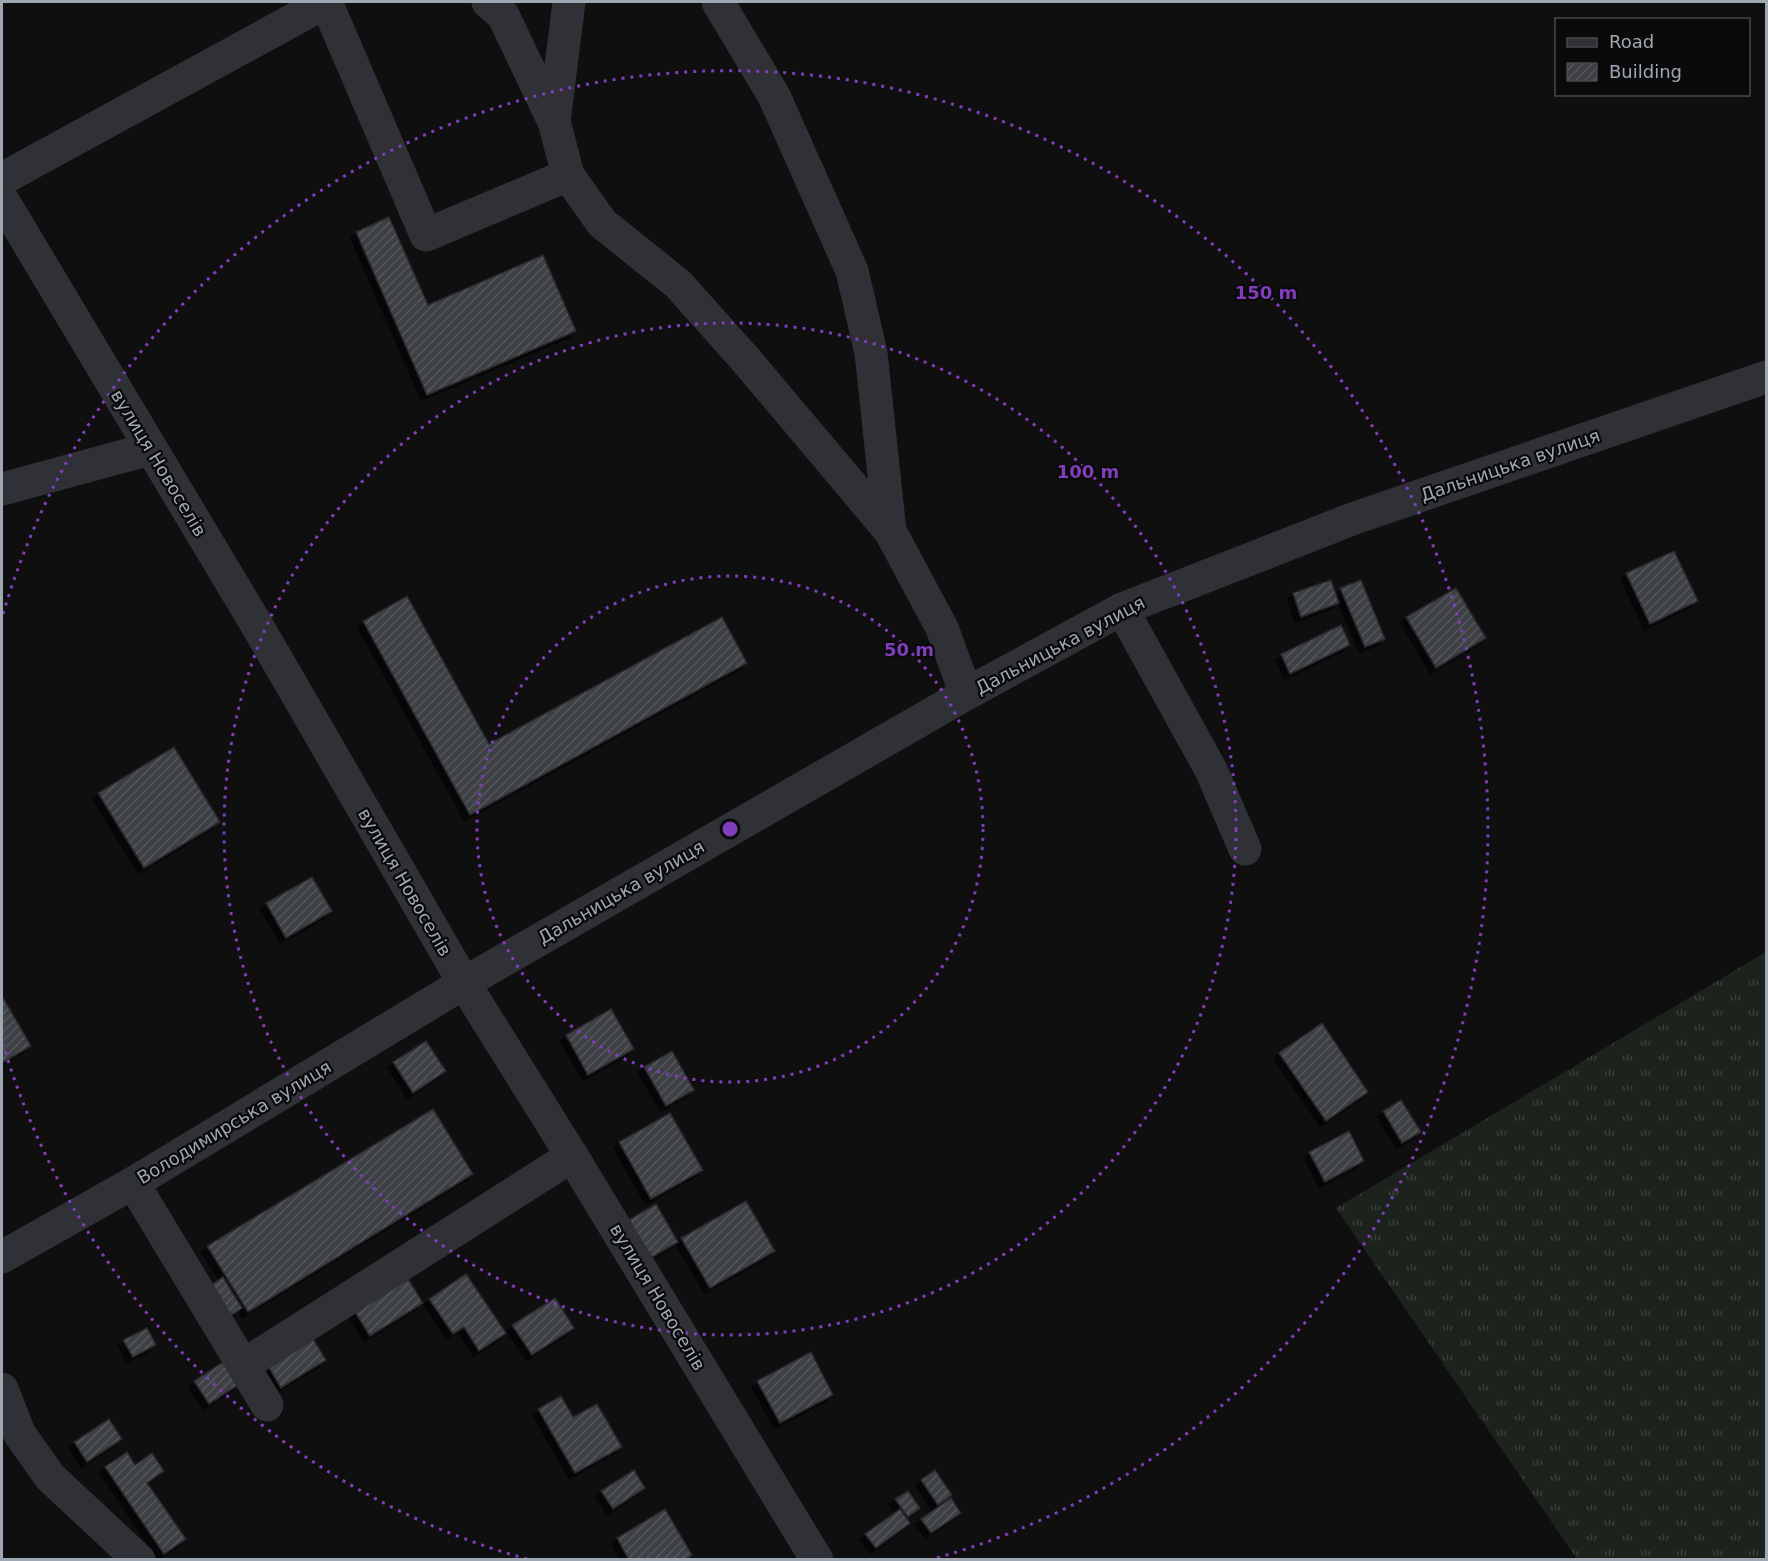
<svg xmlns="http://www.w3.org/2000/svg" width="1768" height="1561" font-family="'DejaVu Sans',sans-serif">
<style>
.grass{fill:url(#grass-tufts)}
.building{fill:url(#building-hatch);stroke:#29292d;stroke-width:1.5;filter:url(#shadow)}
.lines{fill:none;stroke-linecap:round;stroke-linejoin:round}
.minor{stroke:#303136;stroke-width:33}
.ring{fill:none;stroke:#803ebd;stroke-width:3;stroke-dasharray:3 6}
.labels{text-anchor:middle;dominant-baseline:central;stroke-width:4.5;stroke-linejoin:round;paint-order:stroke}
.street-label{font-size:18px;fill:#9fa7b2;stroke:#0a0a0b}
.centre{fill:#803ebd;stroke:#0a0a0b;stroke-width:3}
.ring-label{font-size:18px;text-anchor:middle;font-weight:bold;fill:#803ebd;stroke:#0a0a0b;stroke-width:4.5;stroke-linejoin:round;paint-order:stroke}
</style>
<defs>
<pattern id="grass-tufts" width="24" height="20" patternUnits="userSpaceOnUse" patternTransform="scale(1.5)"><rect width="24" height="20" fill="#1b231c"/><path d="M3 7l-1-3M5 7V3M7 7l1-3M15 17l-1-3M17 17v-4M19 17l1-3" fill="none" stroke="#39403b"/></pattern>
<pattern id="building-hatch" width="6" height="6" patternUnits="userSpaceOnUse" patternTransform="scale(1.5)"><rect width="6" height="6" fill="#3e3f44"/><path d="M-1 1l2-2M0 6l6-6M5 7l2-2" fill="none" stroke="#57585d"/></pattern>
<filter id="shadow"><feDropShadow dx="-5.5" dy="5.5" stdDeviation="0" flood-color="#0009"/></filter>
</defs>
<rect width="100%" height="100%" fill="#0f0f10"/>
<path class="grass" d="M1766,952V1559H1577L1336,1208Z"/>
<g class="building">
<path d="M389,217L428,305L543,255L576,331L427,395L356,232Z"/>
<path d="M1674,551L1698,601L1650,624L1626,573Z"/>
<path d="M1331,580L1339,603L1301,617L1293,593Z"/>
<path d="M1361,580L1385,639L1365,647L1340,588Z"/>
<path d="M1456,588L1486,638L1436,668L1406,617Z"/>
<path d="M407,596L489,744L722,617L747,663L470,815L363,621Z"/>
<path d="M1341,625L1350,645L1290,674L1281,654Z"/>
<path d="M174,747L220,822L144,868L98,793Z"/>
<path d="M312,877L332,911L286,938L266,903Z"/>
<path d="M2,996L31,1046L2,1063Z"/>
<path d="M611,1009L634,1049L588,1075L566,1035Z"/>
<path d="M1322,1023L1368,1092L1326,1121L1279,1053Z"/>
<path d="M426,1041L446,1071L413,1093L393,1062Z"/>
<path d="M672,1051L694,1090L666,1106L644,1067Z"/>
<path d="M1401,1100L1421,1132L1402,1143L1383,1111Z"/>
<path d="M433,1109L473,1174L248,1312L207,1246Z"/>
<path d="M670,1113L703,1170L651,1199L619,1142Z"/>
<path d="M1349,1131L1364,1161L1325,1182L1309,1152Z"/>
<path d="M746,1201L775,1251L710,1288L681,1238Z"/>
<path d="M656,1204L678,1242L642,1263L620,1225Z"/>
<path d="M466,1274L506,1333L479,1351L464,1327L453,1334L429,1299Z"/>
<path d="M223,1277L242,1308L226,1319L207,1288Z"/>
<path d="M408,1279L423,1303L370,1336L355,1312Z"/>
<path d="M555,1298L574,1328L532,1355L512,1325Z"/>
<path d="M147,1328L156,1345L133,1357L123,1340Z"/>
<path d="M310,1334L326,1360L281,1388L265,1361Z"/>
<path d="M811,1352L833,1395L780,1423L757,1381Z"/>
<path d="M226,1360L241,1383L209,1404L194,1381Z"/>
<path d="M561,1396L573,1417L597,1404L622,1447L575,1473L538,1409Z"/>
<path d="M109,1419L122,1439L87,1462L74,1442Z"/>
<path d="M127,1452L135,1465L152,1453L164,1471L147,1483L186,1539L164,1554L105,1467Z"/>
<path d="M634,1470L645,1488L613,1509L601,1491Z"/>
<path d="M935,1470L952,1495L938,1505L921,1480Z"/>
<path d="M908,1491L920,1508L908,1517L895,1499Z"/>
<path d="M951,1498L961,1513L931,1533L921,1519Z"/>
<path d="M665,1509L692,1555L685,1560H629L617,1538Z"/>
<path d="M900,1509L910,1523L876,1548L865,1534Z"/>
</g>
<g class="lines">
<g class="minor">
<path d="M326,2L426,235L568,175"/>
<path d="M488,2L503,15L554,122L568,175L602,223L678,284L746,360L890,531"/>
<path d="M718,2L774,96L852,271L871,353L890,531L942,628L966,694"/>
<path d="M554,122L569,2"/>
<path d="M2,179L326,2"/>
<path d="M2,199L258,627L464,983L572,1156L817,1560"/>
<path d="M2,489L150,449"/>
<path d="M1122,609L1211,770L1245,849"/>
<path d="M133,1183L267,1405"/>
<path d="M2,1257L133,1183L464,983L966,694L1122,609L1355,518L1766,377"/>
<path d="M244,1365L572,1156"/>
<path d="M2,1389L19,1433L50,1477L139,1560"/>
</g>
</g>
<g class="ring">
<circle cx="730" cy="829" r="253"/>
<circle cx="730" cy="829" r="506"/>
<path d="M527 1559A758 758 0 0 1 3 1044M3 614A758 758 0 1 1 933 1559"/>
</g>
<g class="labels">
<g class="street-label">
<text transform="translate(159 463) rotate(59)">вулиця Новоселів</text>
<text transform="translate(1510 465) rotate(-19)">Дальницька вулиця</text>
<text transform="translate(1060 645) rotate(-28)">Дальницька вулиця</text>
<text transform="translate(405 882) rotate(60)">вулиця Новоселів</text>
<text transform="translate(621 892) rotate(-30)">Дальницька вулиця</text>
<text transform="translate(234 1122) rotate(-31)">Володимирська вулиця</text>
<text transform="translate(658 1297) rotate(59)">вулиця Новоселів</text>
</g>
</g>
<circle cx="730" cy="829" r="9" class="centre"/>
<g class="ring-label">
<text x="1266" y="299">150 m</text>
<text x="1088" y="478">100 m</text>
<text x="909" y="656">50 m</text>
</g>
<rect width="1768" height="1561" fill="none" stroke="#9fa7b2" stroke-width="6"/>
<rect x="1555" y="18" width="195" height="78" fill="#0a0a0b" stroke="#46494e" stroke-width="1.5"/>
<rect x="1567" y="38" width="30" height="9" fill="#303136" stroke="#46494e" stroke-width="1.5"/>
<text x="1609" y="48" font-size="18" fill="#9fa7b2">Road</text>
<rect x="1567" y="63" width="30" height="18" fill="url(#building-hatch)" stroke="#46494e" stroke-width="1.5"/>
<text x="1609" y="78" font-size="18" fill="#9fa7b2">Building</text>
</svg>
